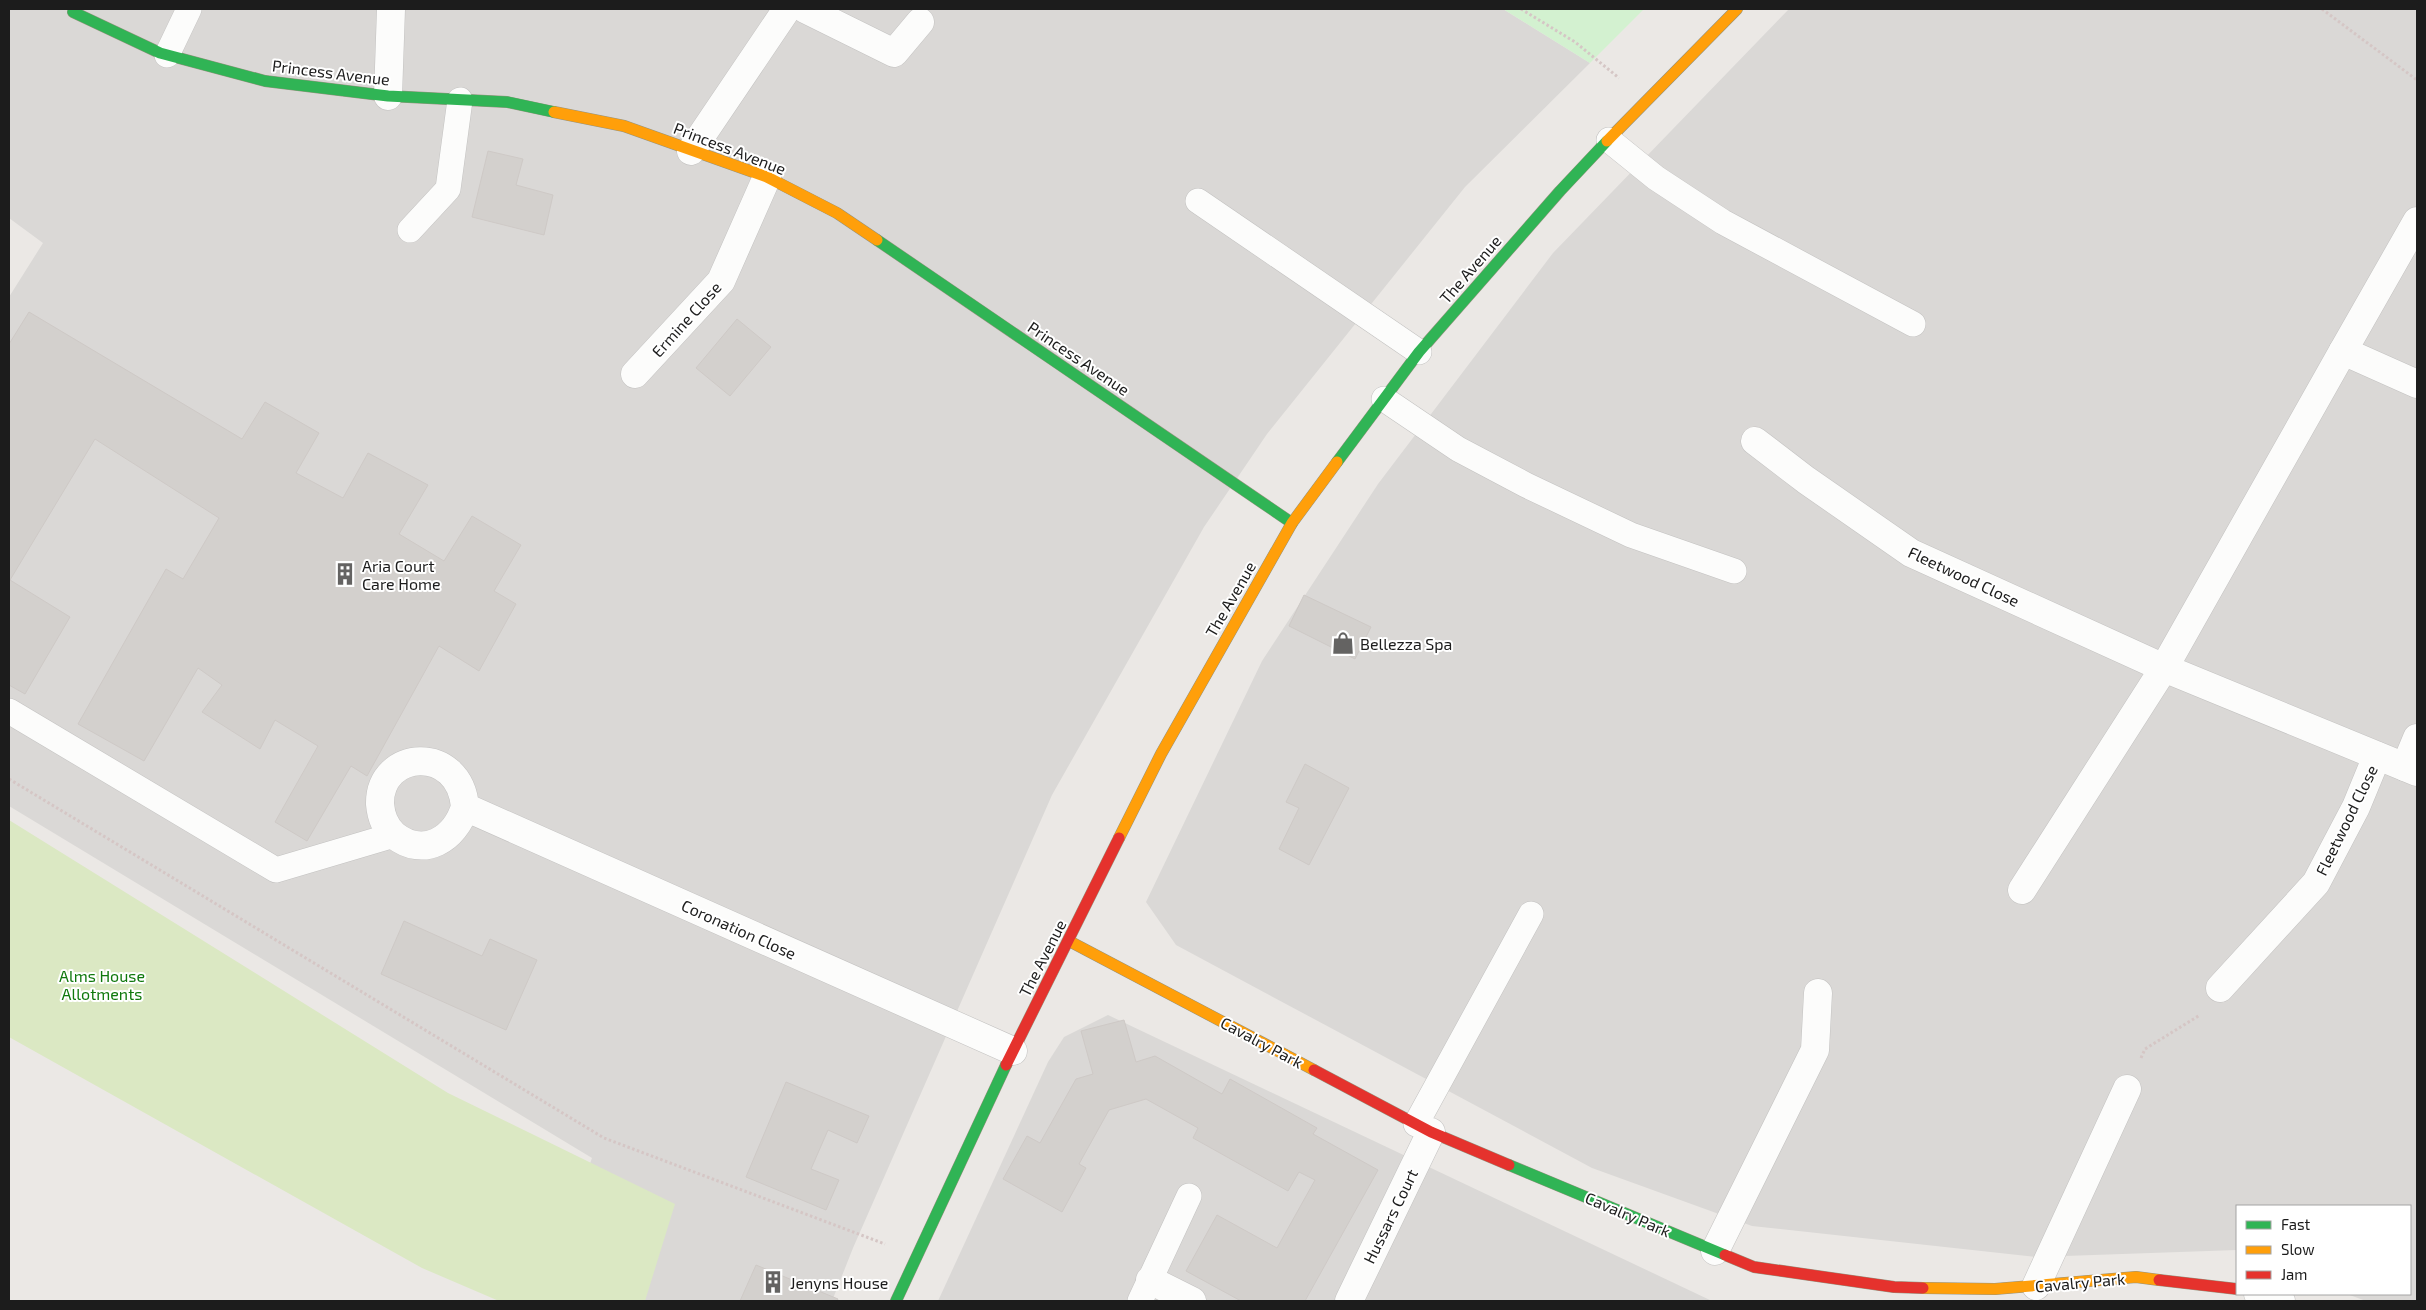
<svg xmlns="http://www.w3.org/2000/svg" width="2426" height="1310" font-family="'Exo 2',sans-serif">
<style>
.residential{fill:#dad8d6}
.grass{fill:#dbe8c3}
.park{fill:#d3f1d0}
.building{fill:#d3d0cd;stroke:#cec9c6}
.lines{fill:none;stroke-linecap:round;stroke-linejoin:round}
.lane-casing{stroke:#c3c2c1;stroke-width:26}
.street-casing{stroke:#c3c2c1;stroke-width:29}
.fast-casing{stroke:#95937e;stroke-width:12}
.slow-casing{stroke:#95937e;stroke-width:12}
.jam-casing{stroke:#95937e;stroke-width:12}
.path{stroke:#d5c6c5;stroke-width:3;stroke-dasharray:2.5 2.5;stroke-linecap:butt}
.lane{stroke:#fcfcfb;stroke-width:25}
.street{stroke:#fcfcfb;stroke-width:28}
.fast{stroke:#30b455;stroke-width:11}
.slow{stroke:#ff9f0a;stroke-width:11}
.jam{stroke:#e5322d;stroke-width:11}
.labels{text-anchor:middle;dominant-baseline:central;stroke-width:4;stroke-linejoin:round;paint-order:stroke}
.street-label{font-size:16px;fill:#1c1c1c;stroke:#fff}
.poi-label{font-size:16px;fill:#1c1c1c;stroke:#fff;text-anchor:start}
.park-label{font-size:16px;fill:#0f780c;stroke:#fff}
</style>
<rect width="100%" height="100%" fill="#ebe8e5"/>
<g class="residential">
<path d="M9,9H1503L1590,63L1465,187L1267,434L1204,527L1052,795L853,1248L832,1301H542L592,1158L9,806V297L43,243L9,218Z"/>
<path d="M1789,9H2417V1301H2366L2347,1294H2410V1206H2237V1250L2036,1257L1752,1226L1592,1168L1176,945L1146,902L1262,661L1378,484L1553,253Z"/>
<path d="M1108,1015L1712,1301H938L1048,1062L1064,1037Z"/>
</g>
<path class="grass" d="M9,820L448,1093L675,1204L645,1301H499L422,1268L9,1037Z"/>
<path class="park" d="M1503,9H1644L1590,63Z"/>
<g class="building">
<path d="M488,151L523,159L516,185L553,195L544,235L472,217Z"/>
<path d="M29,312L242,439L265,402L319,433L296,473L343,498L368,453L428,485L399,534L444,561L472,516L521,545L494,591L516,604L479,671L439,646L367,776L351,766L307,841L275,822L318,746L275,720L260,749L202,712L222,685L198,668L144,761L78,724L166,569L183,579L219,518L95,439L10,580L70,617L25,694L9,685V344Z"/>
<path d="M737,319L771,347L730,396L696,368Z"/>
<path d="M1304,595L1371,627L1355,659L1289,626Z"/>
<path d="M1305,764L1349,788L1309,865L1279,849L1299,808L1286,802Z"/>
<path d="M404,921L482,956L490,939L537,960L506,1030L381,974Z"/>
<path d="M1124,1020L1136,1062L1155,1056L1222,1094L1230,1079L1317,1128L1313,1134L1378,1170L1305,1301H1241L1186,1271L1217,1215L1277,1248L1315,1180L1299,1172L1288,1191L1193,1138L1198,1128L1146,1099L1109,1110L1079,1164L1086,1168L1062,1212L1003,1179L1027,1136L1040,1143L1076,1079L1093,1074L1081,1031Z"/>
<path d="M786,1082L869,1116L857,1143L828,1130L811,1169L839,1180L826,1210L746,1177Z"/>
<path d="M756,1265L838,1299L837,1301H740Z"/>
</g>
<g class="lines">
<defs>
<g id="lane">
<path d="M167,55L189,9"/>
<path d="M1609,140L1656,178L1723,222L1913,324"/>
<path d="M1198,201L1419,352"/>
<path d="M410,230L448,189L460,100"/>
<path d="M1384,399L1458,449L1526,485L1631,535L1734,571"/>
<path d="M9,711L276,870L394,835"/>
<path d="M1416,1124L1531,914"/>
<path d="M1140,1301L1189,1196"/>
</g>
<g id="street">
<path d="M805,9L894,53L920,22"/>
<path d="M388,96L391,9"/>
<path d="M691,151L787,9"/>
<path d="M2343,351L2417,221"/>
<path d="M635,374L721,281L767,177"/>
<path d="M1755,441L1806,480L1911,553L2164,668L2417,772"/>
<path d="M2405,767L2417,738"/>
<path d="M465,807C460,744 379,749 380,804C381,816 385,827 394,835C424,859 455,839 465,807L1013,1051"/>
<path d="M2022,890L2164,668L2343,351L2417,384"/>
<path d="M2220,988L2316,883L2356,807L2377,756"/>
<path d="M1715,1251L1815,1050L1818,993"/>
<path d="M1150,1280L1192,1301"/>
<path d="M2036,1286L2127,1089"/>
<path d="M2258,1294L2281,1301"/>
<path d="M1349,1301L1431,1132"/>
</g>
<g id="fast">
<path d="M73,12L160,53L265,81L388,96L507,102L554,112"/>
<path d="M877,240L1292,523"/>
<path d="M1337,462L1419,352L1560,191L1607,141"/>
<path d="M1509,1165L1725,1255"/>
<path d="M896,1301L1006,1065"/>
</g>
<g id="slow">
<path d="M554,112L624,126L767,177L837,213L877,240"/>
<path d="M1607,141L1737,9"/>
<path d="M1119,838L1161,754L1292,523L1337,462"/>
<path d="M1069,941L1314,1070"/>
<path d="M1923,1288L1995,1289L2136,1277L2159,1280"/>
</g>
<g id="jam">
<path d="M1006,1065L1119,838"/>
<path d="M1314,1070L1431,1132L1509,1165"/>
<path d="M1725,1255L1754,1267L1894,1287L1923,1288"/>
<path d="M2159,1280L2237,1289"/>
</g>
</defs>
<use href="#lane" class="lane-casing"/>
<use href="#street" class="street-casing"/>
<use href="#fast" class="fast-casing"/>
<use href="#slow" class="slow-casing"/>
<use href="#jam" class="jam-casing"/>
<g class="path">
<path d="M1521,9L1575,42L1619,78"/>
<path d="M2322,9L2417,80"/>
<path d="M9,779L604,1138L885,1244"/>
<path d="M2141,1058L2145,1049L2200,1015"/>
</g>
<use href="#lane" class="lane"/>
<use href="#street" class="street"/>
<use href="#fast" class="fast"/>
<use href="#slow" class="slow"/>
<use href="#jam" class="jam"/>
</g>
<defs>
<symbol id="building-bare" viewBox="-9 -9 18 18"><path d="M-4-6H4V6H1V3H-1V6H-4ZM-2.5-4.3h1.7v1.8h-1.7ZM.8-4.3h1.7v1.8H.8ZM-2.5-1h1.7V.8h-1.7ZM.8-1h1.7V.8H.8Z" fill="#646362" stroke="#fff" stroke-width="2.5" paint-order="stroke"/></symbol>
<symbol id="shop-bare" viewBox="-9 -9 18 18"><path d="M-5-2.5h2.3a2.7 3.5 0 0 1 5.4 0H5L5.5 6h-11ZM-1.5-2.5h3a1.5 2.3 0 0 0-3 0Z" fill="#646362" stroke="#fff" stroke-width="2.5" paint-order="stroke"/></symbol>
</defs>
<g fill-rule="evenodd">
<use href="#building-bare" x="329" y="558" width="32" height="32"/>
<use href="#shop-bare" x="1327" y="627" width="32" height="32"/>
<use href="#building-bare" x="757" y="1266" width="32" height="32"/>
</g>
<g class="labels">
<g class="street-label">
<text transform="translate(331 72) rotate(7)">Princess Avenue</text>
<text transform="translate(730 148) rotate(21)">Princess Avenue</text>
<text transform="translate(1470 269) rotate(-49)">The Avenue</text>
<text transform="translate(686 319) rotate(-48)">Ermine Close</text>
<text transform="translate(1079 358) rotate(34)">Princess Avenue</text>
<text transform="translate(1964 576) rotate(25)">Fleetwood Close</text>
<text transform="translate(1230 599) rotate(-60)">The Avenue</text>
<text transform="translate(2346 820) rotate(-64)">Fleetwood Close</text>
<text transform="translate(739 929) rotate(24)">Coronation Close</text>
<text transform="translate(1042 958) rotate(-63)">The Avenue</text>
<text transform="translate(1262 1042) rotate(28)">Cavalry Park</text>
<text transform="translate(1628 1214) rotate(23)">Cavalry Park</text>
<text transform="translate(1390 1216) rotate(-64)">Hussars Court</text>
<text transform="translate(2080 1282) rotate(-5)">Cavalry Park</text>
</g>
<g class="poi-label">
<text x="362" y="565">Aria Court<tspan x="362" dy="18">Care Home</tspan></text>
<text x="1360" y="643">Bellezza Spa</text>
<text x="790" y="1282">Jenyns House</text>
</g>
<g class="park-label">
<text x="102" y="975">Alms House<tspan x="102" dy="18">Allotments</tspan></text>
</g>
</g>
<rect width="2426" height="1310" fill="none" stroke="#1c1c1c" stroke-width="20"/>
<rect x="2236" y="1205" width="175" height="90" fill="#ffffff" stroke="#a4a4a4"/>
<rect x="2246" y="1221" width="25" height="8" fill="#30b455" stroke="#a4a4a4"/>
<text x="2281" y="1230" font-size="15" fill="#1c1c1c">Fast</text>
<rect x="2246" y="1246" width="25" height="8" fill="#ff9f0a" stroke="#a4a4a4"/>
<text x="2281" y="1255" font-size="15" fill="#1c1c1c">Slow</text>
<rect x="2246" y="1271" width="25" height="8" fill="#e5322d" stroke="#a4a4a4"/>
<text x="2281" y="1280" font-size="15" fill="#1c1c1c">Jam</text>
</svg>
